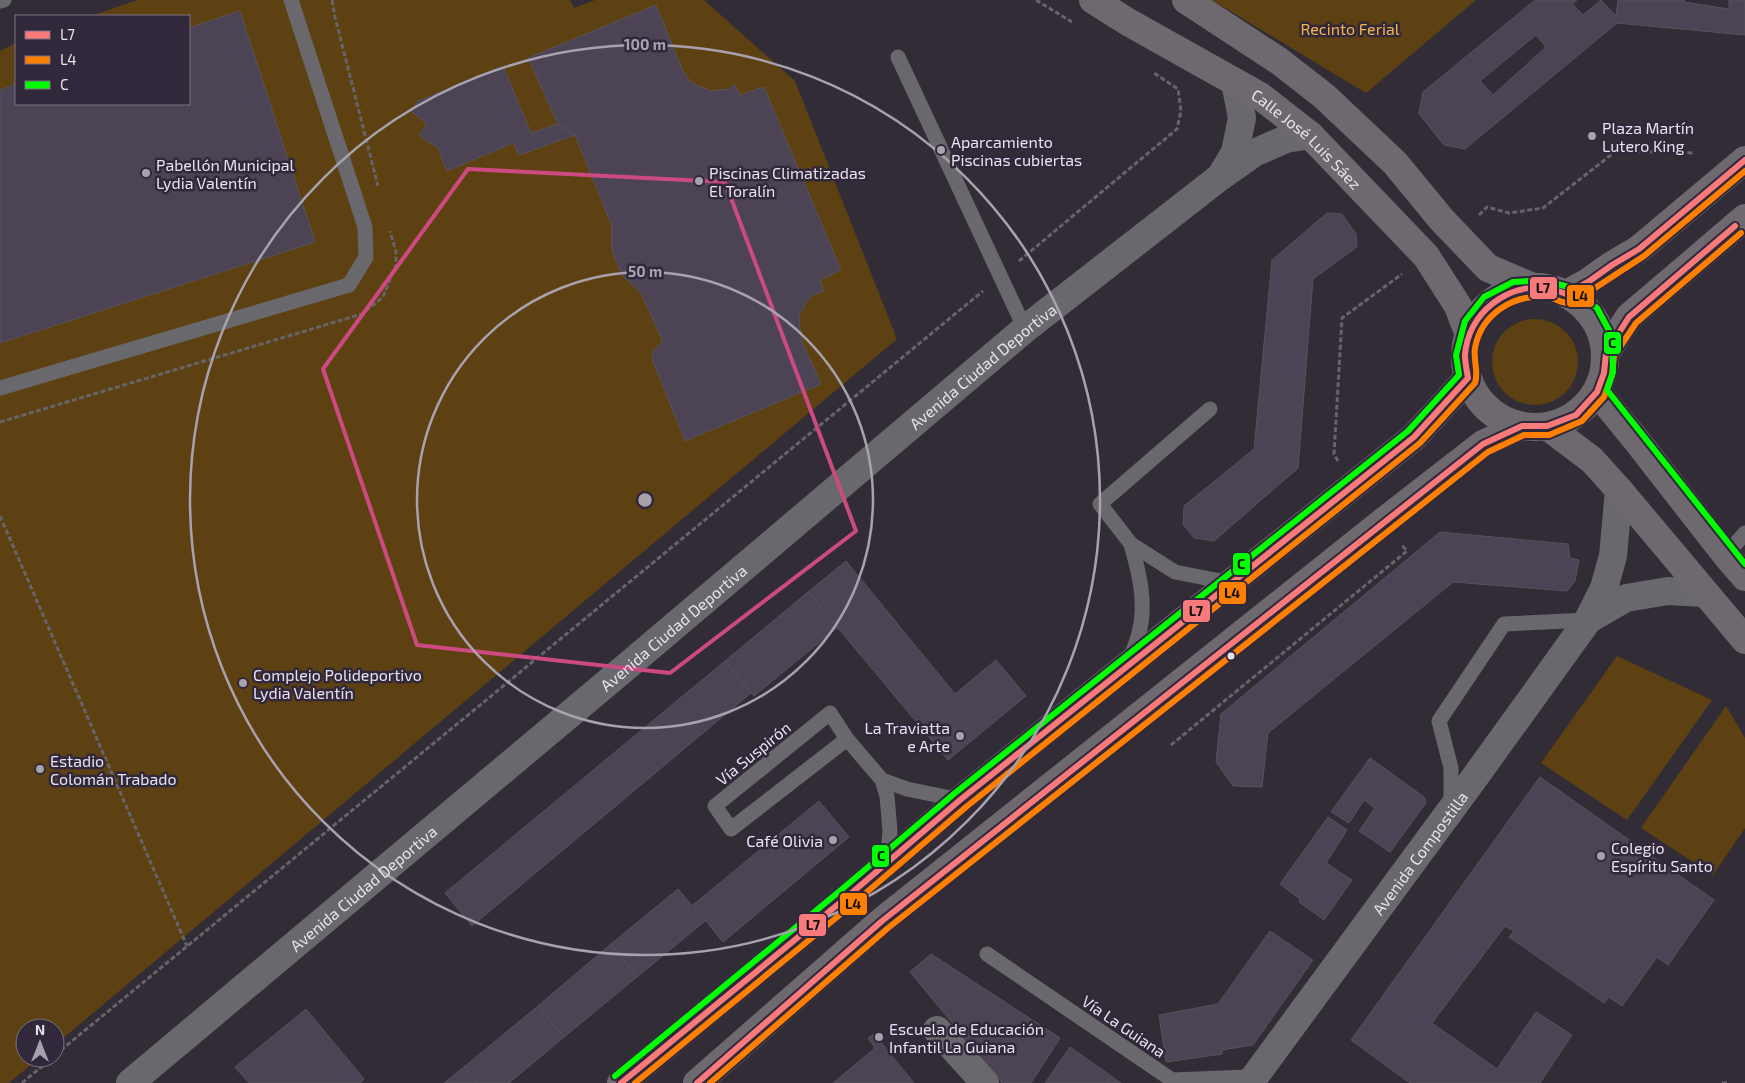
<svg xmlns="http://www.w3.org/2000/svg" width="1745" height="1083" font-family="'Exo 2',sans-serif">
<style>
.green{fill:#5d4113}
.building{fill:#4c4354;stroke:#57525b;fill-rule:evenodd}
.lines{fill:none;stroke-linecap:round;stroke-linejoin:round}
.path{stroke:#676469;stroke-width:3;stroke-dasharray:5 2.5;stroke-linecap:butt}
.lane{stroke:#69686c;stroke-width:15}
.street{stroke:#69686c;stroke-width:28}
.secondary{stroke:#6d696f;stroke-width:28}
.bus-1-casing{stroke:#32283b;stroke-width:10}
.bus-2-casing{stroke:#32283b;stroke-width:10}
.bus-3-casing{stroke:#32283b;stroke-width:10}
.bus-1{stroke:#f97a7a;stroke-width:6}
.bus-2{stroke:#ff8000;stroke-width:6}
.bus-3{stroke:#0f0;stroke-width:6}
.marked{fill:none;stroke:#cc4a80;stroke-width:4;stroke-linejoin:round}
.ring{fill:none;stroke:#a8a2ae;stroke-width:2.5}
.poi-dot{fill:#a8a2ae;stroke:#32283b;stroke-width:2}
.bus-dot{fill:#e8e2ee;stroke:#32283b;stroke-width:2}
.labels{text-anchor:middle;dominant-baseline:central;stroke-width:5;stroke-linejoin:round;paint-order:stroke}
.park-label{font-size:16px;fill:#f4b44e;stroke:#32283b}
.poi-label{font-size:16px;fill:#e8e2ee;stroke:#32283b;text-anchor:start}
.street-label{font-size:16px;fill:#e8e2ee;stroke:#32283b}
.centre{fill:#a8a2ae;stroke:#32283b;stroke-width:2.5}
.ring-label{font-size:15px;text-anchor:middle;font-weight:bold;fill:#a8a2ae;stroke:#32283b;stroke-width:5;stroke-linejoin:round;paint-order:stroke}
.line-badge{stroke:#32283b;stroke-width:2}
.pale-badge-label{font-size:14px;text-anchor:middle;font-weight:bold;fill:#111}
</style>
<rect width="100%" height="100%" fill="#322c37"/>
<g class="green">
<path d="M137,0H570L574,8L595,0H704L795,81L897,339L55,1045V1028H25V1058H39L9,1083H0V51L16,43V104H189V16H91Z"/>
<path d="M1212,0H1476L1366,93Z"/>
<circle cx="1535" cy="362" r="43"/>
<path d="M1617,656L1712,700L1627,820L1541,763Z"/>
<path d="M1726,706L1745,738V828L1713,875L1641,828Z"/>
</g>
<g class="building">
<path d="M1535,0H1577L1572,4L1583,15L1601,0L1616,16L1618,0H1684V2L1729,9V0H1745V35L1617,23L1465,149L1444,145L1419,114L1423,92ZM1536,35L1546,47L1493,95L1480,81Z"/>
<path d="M656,5L682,69L690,81L696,85L711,91L729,89L735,85L740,95L764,87L841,270L820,280L824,291L813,295L808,300L799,315L800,328L802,335L801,339L821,384L685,441L652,359L653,351L663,342L641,293L623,276L616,262L612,250V226L575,135L558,124L528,58Z"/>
<path d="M240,11L315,242L0,343V90L16,84V104H189V28Z"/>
<path d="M503,66L531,133L558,124L575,135L519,155L513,143L447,171L438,148L419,135L427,124L411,111L418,101Z"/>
<path d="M1327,213L1342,214L1356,234L1357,247L1313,279L1298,468L1214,541L1194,538L1183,524L1184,506L1254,449L1272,260Z"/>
<path d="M1440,532L1568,544L1570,558L1579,560L1575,581L1567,591L1453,582L1268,733L1262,787L1233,786L1216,762L1221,714Z"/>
<path d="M846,561L955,694L996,660L1026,696L948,760L808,592Z"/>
<path d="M808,592L838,627L754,696L725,661Z"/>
<path d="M725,661L751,693L472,926L445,893Z"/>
<path d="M1370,758L1424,797L1426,803L1390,852L1359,831L1375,808L1364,800L1349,823L1331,812Z"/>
<path d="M1540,777L1714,900L1668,965L1657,957L1622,1006L1609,997L1604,1003L1509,937L1514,931L1505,926L1432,1023L1497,1069L1536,1012L1572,1035L1540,1083H1410L1351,1040Z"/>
<path d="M819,801L849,837L723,942L693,905Z"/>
<path d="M1328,817L1347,830L1326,863L1352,880L1324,920L1299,902L1300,899L1280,884Z"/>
<path d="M678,889L705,921L637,977L611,944Z"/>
<path d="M1270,931L1313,960L1253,1045L1222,1050V1054L1166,1062L1159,1015L1218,1004Z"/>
<path d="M611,944L637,977L564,1037L538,1006Z"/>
<path d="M931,954L1060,1038L1031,1083H1002L910,972Z"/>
<path d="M538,1006L564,1037L509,1083H478L464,1067Z"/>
<path d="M306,1009L364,1079L360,1083H249L235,1067Z"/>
<path d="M874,1034L914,1083H833L875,1048L868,1038Z"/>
<path d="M1070,1047L1111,1076L1107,1083H1045Z"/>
<path d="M464,1067L478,1083H444Z"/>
<path d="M1111,1076L1121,1083H1107Z"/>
</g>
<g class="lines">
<g class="path">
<path d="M332,0L335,17L378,186"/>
<path d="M1036,0L1072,22"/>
<path d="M1479,215L1487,207L1509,213L1543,208L1616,151L1695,153"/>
<path d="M1019,261L1177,129L1181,111L1178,89L1154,73"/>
<path d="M0,422L362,314L383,297L396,265V252L390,231"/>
<path d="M1338,461L1334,454L1342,318L1402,274"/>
<path d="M0,516L187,946"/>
<path d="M1171,745L1407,551L1401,544"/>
<path d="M55,1055L983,291"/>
<path d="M22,1083L52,1058"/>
<path d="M1722,1083H1727"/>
</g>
<g class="lane">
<path d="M0,1L4,0"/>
<path d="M898,57L1025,329"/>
<path d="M0,388L349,285L366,257L365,227L291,0"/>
<path d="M1210,409L1100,504L1131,544L1175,572L1231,583"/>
<path d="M1726,555L1745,533"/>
<path d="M1130,659C1133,651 1137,642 1139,633C1147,603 1139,573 1131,544"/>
<path d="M847,739L731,829L715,806L830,713L847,739L882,780L887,796L890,831L887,862"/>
<path d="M882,780L907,789L960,800"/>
<path d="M1451,805V768L1439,721L1504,624L1588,620"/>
<path d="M987,954L1172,1080L1248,1077L1255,1075"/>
</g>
<g class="street">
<path d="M1222,174L1235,152L1242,118L1235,82"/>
<path d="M1588,620L1626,598L1668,591L1705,593"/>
<path d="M937,1030L985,1083"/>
<path id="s1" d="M130,1083L626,667L1025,329L1220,177L1254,153L1286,139L1310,135"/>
<path id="s2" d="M1250,1083L1475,777L1588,620L1604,588L1613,556L1619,490"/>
</g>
<g class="secondary">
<path id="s3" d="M1093,0L1128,22L1260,96L1310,135L1426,256L1458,306L1469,335"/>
<path d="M1186,0L1279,61L1324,96L1395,163L1442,220L1488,268L1533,287"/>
<circle cx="1535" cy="357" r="70"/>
<path d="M1566,294L1588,282L1612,265L1639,249L1745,160"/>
<path d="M1606,353L1629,317L1745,218"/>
<path d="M1597,392L1637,441L1726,555L1745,577"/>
<path d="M1547,426L1592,460L1619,490L1745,640"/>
<path d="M621,1083L847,897L960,800L1177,626L1414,437L1468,378"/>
<path d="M697,1083L882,921L1384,521L1483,444L1522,426"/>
</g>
<defs>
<g id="bus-1">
<path d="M621,1083L847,897L960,800L1414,437L1468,378C1467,371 1465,363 1465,355C1468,313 1507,283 1548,288C1554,289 1560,292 1566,294L1588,282L1612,265L1639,249L1745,160"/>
<path d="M697,1083L882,921L1483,444L1522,426H1547L1576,415L1597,392L1604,373L1606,353L1629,317L1735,226"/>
</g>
<g id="bus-2">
<path d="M635,1083L853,904L966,807L1420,443L1475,383C1479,372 1473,360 1475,348C1481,315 1512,294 1546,297C1554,297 1560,303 1568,303L1592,290L1644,256L1745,171"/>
<path d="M710,1083L888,928L1488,452L1524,435H1549L1582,421L1604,397L1612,375L1614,356L1636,323L1741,233"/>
</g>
<path id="bus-3" d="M615,1076L841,890L955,793L1408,431L1459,375L1456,355L1465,321L1484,297L1513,282L1543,280L1572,288L1597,308L1612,336L1613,372L1607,390L1745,564"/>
</defs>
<use href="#bus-1" class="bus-1-casing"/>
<use href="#bus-2" class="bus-2-casing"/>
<use href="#bus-3" class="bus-3-casing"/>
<use href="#bus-1" class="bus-1"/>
<use href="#bus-2" class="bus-2"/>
<use href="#bus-3" class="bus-3"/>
</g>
<path class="marked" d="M468,169L725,182L856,531L670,673L417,645L323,369Z"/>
<g class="ring">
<circle cx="645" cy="500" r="228"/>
<circle cx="645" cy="500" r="455"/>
</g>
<g class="poi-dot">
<circle cx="1592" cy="136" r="5"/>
<circle cx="941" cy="150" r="5"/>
<circle cx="146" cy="173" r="5"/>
<circle cx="699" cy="181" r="5"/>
<circle cx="243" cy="683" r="5"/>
<circle cx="960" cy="736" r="5"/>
<circle cx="40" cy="769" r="5"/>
<circle cx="833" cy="840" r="5"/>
<circle cx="1601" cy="856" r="5"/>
<circle cx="879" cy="1037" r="5"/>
</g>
<circle class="bus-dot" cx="1231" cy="656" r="4.5"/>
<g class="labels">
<g class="park-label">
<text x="1350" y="28">Recinto Ferial</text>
</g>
<g class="poi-label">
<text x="1602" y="127">Plaza Martín<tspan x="1602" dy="18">Lutero King</tspan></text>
<text x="951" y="141">Aparcamiento<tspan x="951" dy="18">Piscinas cubiertas</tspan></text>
<text x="156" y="164">Pabellón Municipal<tspan x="156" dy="18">Lydia Valentín</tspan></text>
<text x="709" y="172">Piscinas Climatizadas<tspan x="709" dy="18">El Toralín</tspan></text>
<text x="253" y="674">Complejo Polideportivo<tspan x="253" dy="18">Lydia Valentín</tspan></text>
<text x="950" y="727" text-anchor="end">La Traviatta<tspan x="950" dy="18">e Arte</tspan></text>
<text x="50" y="760">Estadio<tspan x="50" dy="18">Colomán Trabado</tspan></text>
<text x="823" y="840" text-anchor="end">Café Olivia</text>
<text x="1611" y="847">Colegio<tspan x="1611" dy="18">Espíritu Santo</tspan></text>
<text x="889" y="1028">Escuela de Educación<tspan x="889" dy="18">Infantil La Guiana</tspan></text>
</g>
<g class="street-label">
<text stroke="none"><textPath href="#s3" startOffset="256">Calle José Luis Sáez</textPath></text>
<text stroke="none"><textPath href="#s1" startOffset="1114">Avenida Ciudad Deportiva</textPath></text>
<text stroke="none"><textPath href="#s1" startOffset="709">Avenida Ciudad Deportiva</textPath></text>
<text transform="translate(753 753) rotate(-39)">Vía Suspirón</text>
<text stroke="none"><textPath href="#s2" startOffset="286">Avenida Compostilla</textPath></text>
<text stroke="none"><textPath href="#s1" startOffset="304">Avenida Ciudad Deportiva</textPath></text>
<text transform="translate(1124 1026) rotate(34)">Vía La Guiana</text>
</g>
</g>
<circle cx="645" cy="500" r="8" class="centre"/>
<g class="ring-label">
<text x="645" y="50">100 m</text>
<text x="645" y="277">50 m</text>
</g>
<g class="line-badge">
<rect x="1529" y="276" width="29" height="24" rx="5" fill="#f97a7a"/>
<rect x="1566" y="284" width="29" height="24" rx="5" fill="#ff8000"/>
<rect x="1603" y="331" width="19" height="24" rx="5" fill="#0f0"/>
<rect x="1232" y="552" width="19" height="24" rx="5" fill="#0f0"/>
<rect x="1218" y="581" width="29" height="24" rx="5" fill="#ff8000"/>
<rect x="1182" y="599" width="29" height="24" rx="5" fill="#f97a7a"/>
<rect x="871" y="844" width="19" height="24" rx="5" fill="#0f0"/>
<rect x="839" y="892" width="29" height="24" rx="5" fill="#ff8000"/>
<rect x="798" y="913" width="29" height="24" rx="5" fill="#f97a7a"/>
</g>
<g class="pale-badge-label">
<text x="1543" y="293">L7</text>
<text x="1580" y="301">L4</text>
<text x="1612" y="348">C</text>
<text x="1241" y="569">C</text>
<text x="1232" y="598">L4</text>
<text x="1196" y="616">L7</text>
<text x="881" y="861">C</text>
<text x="853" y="909">L4</text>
<text x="813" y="930">L7</text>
</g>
<rect x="15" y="15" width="175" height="90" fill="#32283b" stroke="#7b7283"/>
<rect x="25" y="31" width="25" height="8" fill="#f97a7a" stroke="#7b7283"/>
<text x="60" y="40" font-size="15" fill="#e8e2ee">L7</text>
<rect x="25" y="56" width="25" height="8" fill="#ff8000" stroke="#7b7283"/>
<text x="60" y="65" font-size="15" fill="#e8e2ee">L4</text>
<rect x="25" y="81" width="25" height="8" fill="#00ff00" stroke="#7b7283"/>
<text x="60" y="90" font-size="15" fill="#e8e2ee">C</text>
<g transform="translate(40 1043)"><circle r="24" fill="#32283b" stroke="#7b7283"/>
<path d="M0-4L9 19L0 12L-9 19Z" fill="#a8a2ae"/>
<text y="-8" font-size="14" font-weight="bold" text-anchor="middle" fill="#e8e2ee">N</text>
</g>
</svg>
